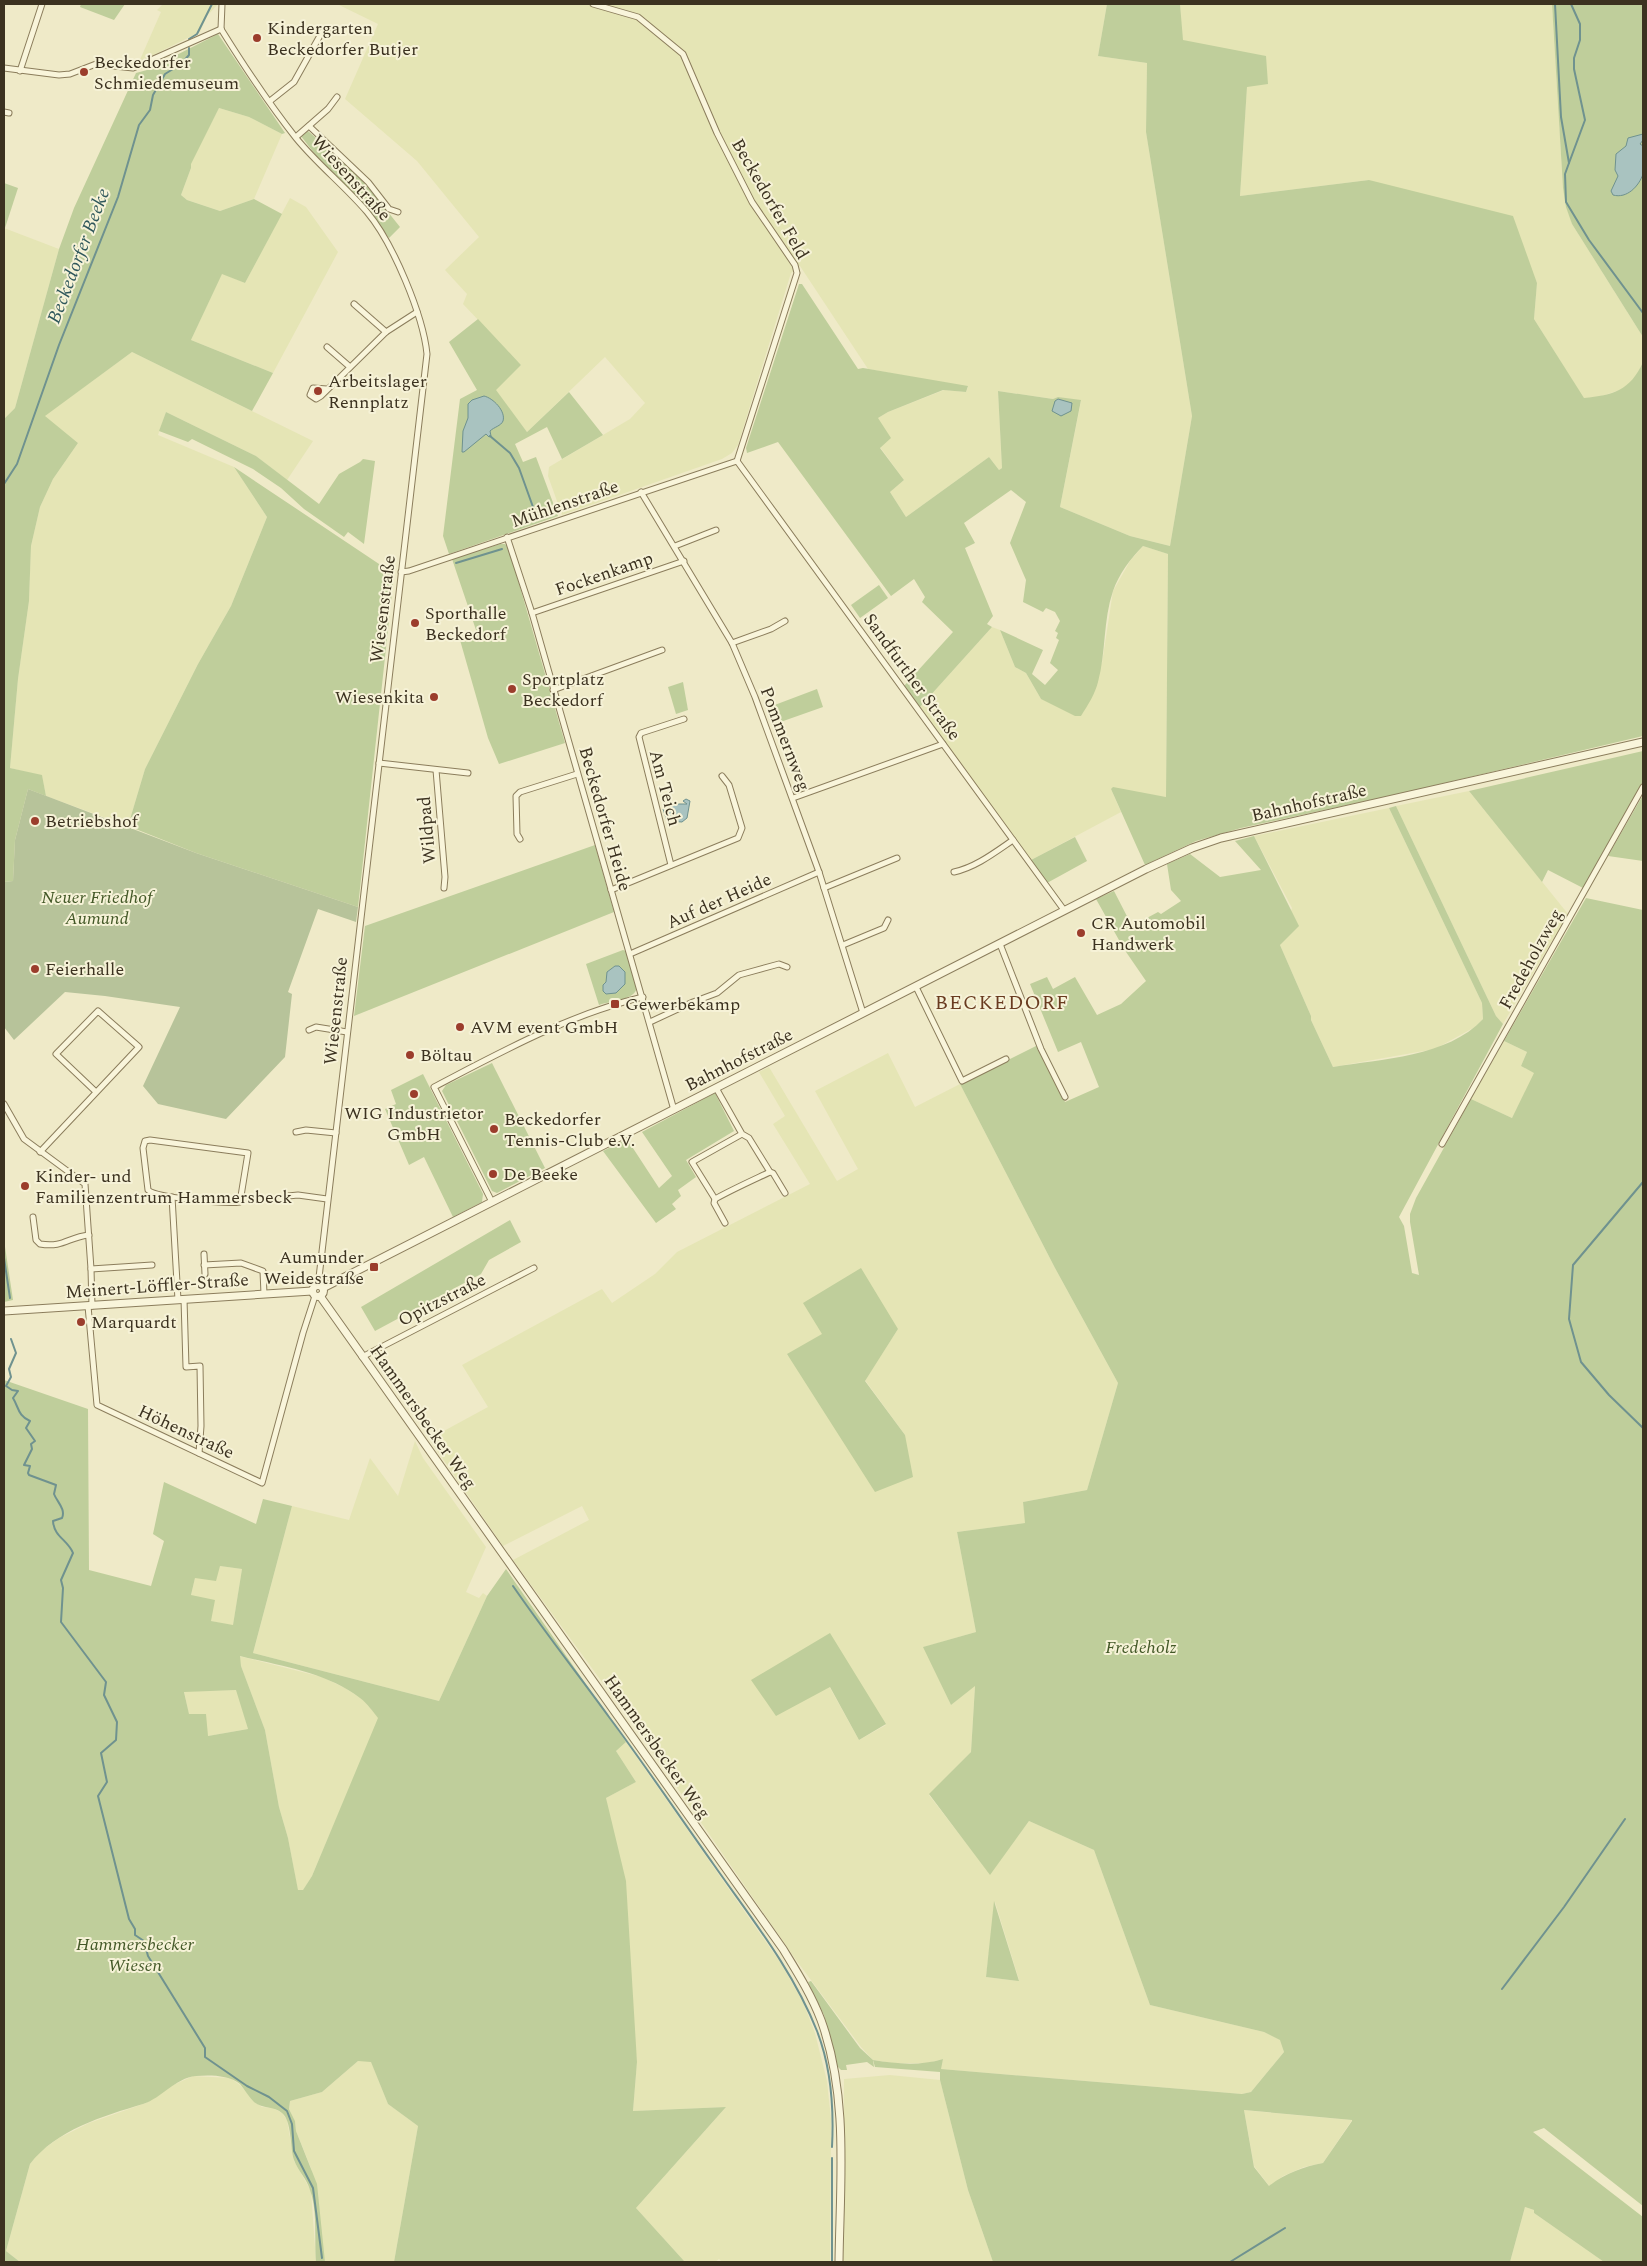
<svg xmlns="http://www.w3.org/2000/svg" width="1647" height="2266" font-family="Spectral,serif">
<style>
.farmland{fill:#e5e5b5;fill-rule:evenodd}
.green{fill:#bfce9b;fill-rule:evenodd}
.cemetery{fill:#b7c39a}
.water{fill:#a9c3c0;stroke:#6f928f}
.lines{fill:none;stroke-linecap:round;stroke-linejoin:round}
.stream{stroke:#6f928f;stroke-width:2}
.minor-casing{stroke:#8b7d5c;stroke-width:7}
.tertiary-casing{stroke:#8b7d5c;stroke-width:9}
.minor{stroke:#f9f5db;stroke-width:5}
.tertiary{stroke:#f9f5db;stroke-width:7}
.poi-dot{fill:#9b3d2c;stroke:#f6f2d7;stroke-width:2}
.labels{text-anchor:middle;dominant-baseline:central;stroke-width:4;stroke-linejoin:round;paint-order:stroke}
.poi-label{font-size:18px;fill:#3c3220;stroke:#f6f2d7;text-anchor:start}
.street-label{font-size:18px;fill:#3c3220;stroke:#f6f2d7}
.park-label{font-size:18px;font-style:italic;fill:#435827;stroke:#f6f2d7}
.water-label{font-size:19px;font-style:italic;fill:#2f575b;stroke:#f6f2d7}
.quarter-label{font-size:20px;letter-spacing:1px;fill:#693b1f;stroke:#f6f2d7}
</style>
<rect width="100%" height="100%" fill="#efeac8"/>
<g class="farmland">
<path d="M163,4H218L207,16L200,32L139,62L161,12L157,10Z"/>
<path d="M337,4H1107L1098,56L1147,63L1146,132L1192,416L1170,546L1130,536L1060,507L1081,401L1058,397L1053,399L998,391L1002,468L999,470L989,457L906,517L890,492L904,480L880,447L878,418L888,412L944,390L966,392L968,387L868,369L800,266L791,273L738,445L732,453L722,459L562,515L548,476L549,467L630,419L645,403L605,357L527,432L495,390L521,365L463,304L467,294L445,270L479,237L417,161L345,99L378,24Z"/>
<path d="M1180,4H1552L1563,188L1572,224L1643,337V362L1637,375L1626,388L1602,396L1584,399L1534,319L1537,282L1369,180L1240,196L1247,86L1182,40Z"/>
<path d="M219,108L249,117L282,134L254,199L220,211L187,200L181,195L191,168L190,164Z"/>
<path d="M290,198L306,207L338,252L273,373L191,340L222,273L245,283Z"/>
<path d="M4,228L59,249L15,408L4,419Z"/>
<path d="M132,352L313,441L287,480L256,456L166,412L158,435L234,467L267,517L231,606L198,664L145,769L128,826L46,796L42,776L10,768L18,679L29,601L31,546L40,507L53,479L78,443L44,416Z"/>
<path d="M1143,546L1168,554L1166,797L1111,789L1121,812L1031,860L920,707L992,627L1000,630L1015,667L1026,673L1041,699L1102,663L1113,591L1130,561Z"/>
<path d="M1469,791L1568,914L1503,1024L1496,1016L1396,806Z"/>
<path d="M1389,808L1482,1003L1483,1019L1475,1027L1435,1049L1333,1067L1311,1020V1016L1280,945L1292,908L1254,836Z"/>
<path d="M1504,1041L1527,1052L1521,1066L1535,1073L1512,1118L1471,1099Z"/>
<path d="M888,1053L915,1107L960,1084L1055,1268L1118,1383L1087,1490L1023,1502L1026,1523L957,1532L976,1632L924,1647L951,1705L975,1685L971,1752L929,1795L990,1874L1029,1821L1094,1850L1150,2005L1264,2032L1281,2040L1284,2052L1251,2092L1242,2094L940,2069L943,2059L928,2063H892L873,2060L861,2047L796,1960L640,1734L513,1560L589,1520L582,1506L503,1546L429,1439L488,1407L462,1365L602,1289L612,1303L655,1274L677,1252L810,1184L773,1124L785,1116L759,1072L769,1067L837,1181L858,1169L815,1091ZM898,1329L865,1380L905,1435L787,1355L823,1334ZM829,1686L886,1725L859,1740ZM995,1902L1019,1980L1018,1981L986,1977Z"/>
<path d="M415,1441L423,1458L486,1547L466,1592L479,1598L483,1593L487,1596L439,1701L253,1653L292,1506L349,1520L370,1458L398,1496Z"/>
<path d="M220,1566L242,1569L233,1626L211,1621L191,1595L195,1578Z"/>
<path d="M239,1656L322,1677L345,1688L362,1699L379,1718L312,1876L299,1897L288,1838L279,1807L265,1730L241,1666Z"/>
<path d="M237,1690L248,1729L208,1736L189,1715L184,1691Z"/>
<path d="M626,1742L780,1962L803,2002L815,2033L827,2081L831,2119L830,2262H722L719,2259L715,2262H685L636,2208L726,2107L633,2111L637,2062L606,1798L636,1782L616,1751Z"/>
<path d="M364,2060L371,2061L388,2104L418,2126L394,2262H325L311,2168L296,2131L295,2121L289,2109L290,2101L322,2092L358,2061Z"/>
<path d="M890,2075L940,2080L968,2190L993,2262H843L844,2079Z"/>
<path d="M193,2076L230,2078L240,2085L255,2102L262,2107L273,2108L282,2113L287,2120L294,2161L311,2191L316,2262H20L6,2251L30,2164L38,2153L59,2138L89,2123L146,2103L171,2086Z"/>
<path d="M1244,2110L1306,2116L1352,2120L1323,2163L1304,2167L1283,2176L1270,2187L1254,2166Z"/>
<path d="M1525,2207L1534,2210V2213L1604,2262H1510Z"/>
</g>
<g class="green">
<path d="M81,4H125L114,20L80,7Z"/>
<path d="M1107,4H1180L1183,40L1266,56L1268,84L1247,87L1240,196L1369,180L1513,216L1537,283L1534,319L1584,398C1613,395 1630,391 1643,362V736L1398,794L1241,828L1196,841L1145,865L1111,789L1113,787L1166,797L1168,554L1143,546C1130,559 1119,574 1113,591C1103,620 1106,652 1098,682C1095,694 1088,705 1081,716H1075L1041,699L1026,673L1015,667L1000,630L1043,650L1032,674L1045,685L1058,670L1050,663L1059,640L1056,638L1058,633L1055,631L1060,621L1055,612L1046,608L1043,612L1023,602L1026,580L1010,543L1026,502L1011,490L964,523L975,543L965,548L993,616L987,624L992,627L920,707L904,686L953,632L922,602L925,597L914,579L891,596L778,442L747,453L746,448L799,284H802L858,369L863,368L968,386L966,392L943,390L888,412L878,418L891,438L880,448L904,480L890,492L906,517L989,457L999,470L1002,468L998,391L1053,399L1058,397L1081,400L1060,507L1130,536L1170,546L1192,416L1146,132L1147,63L1098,56Z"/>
<path d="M1552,4H1643V337L1572,224L1566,207L1563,188Z"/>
<path d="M218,34L285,133L282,134L249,117L219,108L191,164V168L181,195L187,200L220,211L254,199L282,214L245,283L222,274L191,340L273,373L252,411L132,352L45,416L78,443L53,479L40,507L31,546L29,601L18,679L10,768L42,775L46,796L28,789L15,840L13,881L4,882V419L15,408L59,249L74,208L136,73L147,70Z"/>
<path d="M308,131L360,177L400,227L389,238L366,207L317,157L301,136Z"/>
<path d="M4,183L18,188L5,228H4Z"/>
<path d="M478,319L521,365L496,390L527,432L569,392L603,435L562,459L547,427L515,444L523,462L536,457L558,516L449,554L443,536L460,399L477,390L449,342Z"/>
<path d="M166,412L256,456L319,504L339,474L360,462L363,459L375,461L364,544L348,532L344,537L304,509L281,488L253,469L192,439L188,442L159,431Z"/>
<path d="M234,467L394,574L358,907L196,853L128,826L145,769L198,664L231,606L267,517Z"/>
<path d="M500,544H505L509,549L565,743L499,764L488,738L460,640L477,633L452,559Z"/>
<path d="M879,585L888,598L860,618L851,605Z"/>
<path d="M683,682L688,710L676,714L668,687Z"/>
<path d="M817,689L823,707L772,725L768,715L775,712L772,706Z"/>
<path d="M1643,751V781L1583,888L1548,870L1542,882L1469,791Z"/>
<path d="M1643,795V861L1608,856Z"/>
<path d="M1396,806L1496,1016L1503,1024L1399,1217L1404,1226L1412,1273L1419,1275L1410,1222V1214L1416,1198L1471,1099L1512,1118L1534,1073L1521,1066L1527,1052L1504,1041L1586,898L1643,910V2206L1544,2128L1533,2132L1643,2217V2262H1604L1534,2213V2210L1525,2207L1510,2262H993L968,2190L940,2080V2072L875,2067L873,2060C897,2064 920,2066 943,2059L941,2069L1242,2094L1251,2092L1284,2052L1280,2040L1264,2032L1150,2005L1094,1850L1029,1821L990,1875L929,1794L971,1752L975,1686L951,1705L923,1647L976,1632L957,1532L1025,1523L1023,1502L1087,1490L1118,1383L1055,1268L960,1084L1038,1045L1065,1102L1099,1087L1081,1042L1058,1052L1030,984L1047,977L1053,989L1075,977L1097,1015L1121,1004L1146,981L1124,949L1096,899L1114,891L1132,926L1158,912L1161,914L1181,901L1171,890L1167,864L1190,854L1220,877L1261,870L1235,841L1254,836L1299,926L1280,945L1311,1016V1020L1333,1067C1381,1059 1448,1057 1483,1019L1482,1003L1389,808ZM1244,2110L1352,2120V2121L1323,2163C1303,2167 1286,2173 1269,2186L1254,2167Z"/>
<path d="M1075,837L1087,861L1047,883L1031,860Z"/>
<path d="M595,845L614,912L354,1016L365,926Z"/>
<path d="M623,950L626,951L637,987C636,1000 610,1001 599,1005L586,964ZM615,966L621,987L606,994L603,991V985L607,982V972Z"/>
<path d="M492,1063L545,1168L497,1193L492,1191L442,1091L446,1085Z"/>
<path d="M423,1074L483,1194L482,1202L453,1217L424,1157L409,1165L385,1109L396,1104L391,1090Z"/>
<path d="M715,1093L734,1131L686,1160L696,1177L678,1190L681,1196L672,1204L676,1209L656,1223L603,1151L627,1139L659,1188L672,1176L642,1132Z"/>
<path d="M510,1220L521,1242L489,1260L481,1274L375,1331L361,1307Z"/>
<path d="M4,1240L13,1300L4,1302Z"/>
<path d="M861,1268L898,1329L865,1381L905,1435L913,1477L875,1492L787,1354L822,1334L803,1303Z"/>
<path d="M4,1380L88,1409L89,1570L151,1586L164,1541L153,1534L164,1482L256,1524L263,1499L292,1506L253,1653L439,1701L487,1596L506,1569L626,1742L616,1751L636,1782L606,1798L626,1881L637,2062L633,2111L726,2107L636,2208L685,2262H394L418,2126L388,2104L371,2062L358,2061L322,2092L290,2101L289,2109L295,2121L296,2131L317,2184L325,2262H316C314,2239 318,2212 310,2190C307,2179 298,2171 294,2160C290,2148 292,2121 282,2113C274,2106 263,2109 254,2102C249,2097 245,2090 240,2084C229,2075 210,2075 196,2076C175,2078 162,2098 143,2104C103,2116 56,2130 30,2164L6,2251L20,2262H4ZM220,1566L242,1569L233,1625L211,1621L215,1600L191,1595L195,1578L216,1581ZM240,1656C280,1666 326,1672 360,1698C367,1703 373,1712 378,1718L312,1876L303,1890H298L288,1838L279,1807L265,1730L241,1666ZM236,1690L248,1729L208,1736L206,1714H189L184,1692Z"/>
<path d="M830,1633L886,1724L859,1740L830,1687L776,1716L751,1680Z"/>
<path d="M994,1901L1019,1981L986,1977Z"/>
<path d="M811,1981L860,2048L873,2060L874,2067L867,2062L846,2065L847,2070H841L837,2066L824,2015L808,1982Z"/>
</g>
<path class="cemetery" d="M28,789L196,853L358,907L356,922L318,909L288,992L292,994L285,1057L226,1119L158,1104L143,1086L180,1007L105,996L65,992L14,1040L4,1027V882L13,881L15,840Z"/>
<g class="water">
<path d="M1643,134V140L1640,144L1643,146C1643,153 1646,167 1643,174C1639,186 1627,199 1613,195L1611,191L1618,176L1615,170L1616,154L1626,146L1628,138Z"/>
<path d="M484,396C493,398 506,411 503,421C501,426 494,427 490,431L491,436L489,437L486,434L464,452H462L463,431L468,418V404L472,400Z"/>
<path d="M1058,399L1072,403L1071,411L1061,416L1052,411L1055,401Z"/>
<path d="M686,799L690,801L687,818L682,822L667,821L663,809L675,804H687L683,801Z"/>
<path d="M615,966H619L625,972V984L616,993L606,994L603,991V985L606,982L607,972Z"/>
</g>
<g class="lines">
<g class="stream">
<path d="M1555,4L1561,117L1569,163L1565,174L1566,202L1589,240L1643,313"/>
<path d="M189,39L197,34L212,4"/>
<path d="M1569,163L1585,120L1574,69V58L1580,40V24L1571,4"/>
<path d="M490,436L510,453L519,468L533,507"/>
<path d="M4,484L17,464L59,345L118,197L139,125L150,110L153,95L165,74L181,64L189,55V48"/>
<path d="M456,563L502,549"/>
<path d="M1643,1182L1573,1265L1569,1319L1581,1362L1609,1395L1643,1428"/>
<path d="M4,1258L10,1298"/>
<path d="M11,1339L16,1353L9,1369L11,1377L6,1386L12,1390L18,1391L13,1398C19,1408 18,1416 30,1421L26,1428L35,1441L31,1444L32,1449L24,1465L30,1466L28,1473L29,1475L56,1485L54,1494C57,1502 66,1509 62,1518L53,1521C54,1537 68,1540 73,1553L61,1580L63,1588L61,1622L106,1682L104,1695L117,1722L116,1740L101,1753L107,1782L98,1796L129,1919L135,1929V1935L144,1941L148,1956L205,2048V2057L247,2086L269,2097L287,2111L292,2124L294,2151L313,2188L322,2258"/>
<path d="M513,1586C544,1631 577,1673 609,1717C645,1765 679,1816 714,1865C751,1918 793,1970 817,2031C831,2067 834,2109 832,2147"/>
<path d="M1502,1989L1564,1907L1625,1819"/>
<path d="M832,2158V2262"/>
<path d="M1230,2262L1285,2228"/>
</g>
<defs>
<g id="minor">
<path d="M593,4L638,17L683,54L717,133L752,202L795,265L797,273L737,461"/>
<path d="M221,29C244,66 269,104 296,138C318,165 345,186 367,212C393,243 423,315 427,354L318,1286"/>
<path d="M221,29L222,4"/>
<path d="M4,68L59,75L70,74L96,64L133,68L221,29"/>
<path d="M20,71L42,4"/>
<path d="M270,101L294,82L322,32H328"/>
<path d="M4,112L9,113"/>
<path d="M309,126L368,182L389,209L398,212"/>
<path d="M296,137L328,109L337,97"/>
<path d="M354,304L386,332"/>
<path d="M327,347L350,367"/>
<path d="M327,389L313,388L310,395L316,399L321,396L386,332L417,312"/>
<path d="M737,461L1064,910"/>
<path d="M641,492L732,643L755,697L819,872L863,1013"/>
<path d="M507,537L532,613L674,1110"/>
<path d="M675,546L716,530"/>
<path d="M401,572L409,571L737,461"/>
<path d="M532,613L684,561"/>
<path d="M732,643L771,629L785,621"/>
<path d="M553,690L662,650"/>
<path d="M379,763L468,773"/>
<path d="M436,770L445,877L444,888"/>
<path d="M793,798L943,744"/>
<path d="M520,839L517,834L516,796L520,792L577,774"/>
<path d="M671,865L639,737L641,733L684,719"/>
<path d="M954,872C976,867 994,853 1013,840"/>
<path d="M824,888L897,858"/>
<path d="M611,890L738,838L742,828L729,785L722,776"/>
<path d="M1000,944L1041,1049L1065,1097"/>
<path d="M843,945L884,928L888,920"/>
<path d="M630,954L819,872"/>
<path d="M916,987L962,1081L1006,1059"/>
<path d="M650,1022L693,1002L717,993L739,975L779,964L787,967"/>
<path d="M309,1030L316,1027L347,1032"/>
<path d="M716,1088L742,1134L692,1162L715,1199C733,1189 751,1181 770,1172L749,1138L742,1134"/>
<path d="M4,1104L24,1139L85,1184L91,1269L92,1306"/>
<path d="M296,1132L306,1130L336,1133"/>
<path d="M150,1140L248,1153L240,1202C227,1204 157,1198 148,1190L143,1148L145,1141Z"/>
<path d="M1442,1144L1643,787"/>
<path d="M40,1152L139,1047L98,1011L56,1054L96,1092"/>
<path d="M770,1172L773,1173L785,1193"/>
<path d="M288,1196L298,1195L327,1199"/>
<path d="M172,1197L178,1300"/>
<path d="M715,1199L714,1203L725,1223"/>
<path d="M492,1202L434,1087C501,1052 570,1014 643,997"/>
<path d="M33,1217L36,1240L40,1244C64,1248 68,1237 89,1235"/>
<path d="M204,1254L205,1274"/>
<path d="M204,1265L241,1263L263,1271L264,1294"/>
<path d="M91,1269L152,1265"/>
<path d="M184,1299L186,1367L200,1366L201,1426L199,1453"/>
<path d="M88,1306L97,1405L262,1483L303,1333L315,1296"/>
<path d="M362,1357L534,1268"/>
</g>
<g id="tertiary">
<circle cx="318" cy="1291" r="5.5"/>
<path d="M323,1288L1146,869L1192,848L1221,838L1643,742"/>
<path d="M320,1296L783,1949C797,1972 811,1994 821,2020C849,2097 840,2182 839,2262"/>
<path d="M4,1311L312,1291"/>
</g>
</defs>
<use href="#minor" class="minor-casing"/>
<use href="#tertiary" class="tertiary-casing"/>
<use href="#minor" class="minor"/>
<use href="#tertiary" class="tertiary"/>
</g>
<g class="poi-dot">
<circle cx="257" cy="38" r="5"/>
<circle cx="84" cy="72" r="5"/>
<circle cx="318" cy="391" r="5"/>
<circle cx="415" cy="623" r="5"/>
<circle cx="512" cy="689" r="5"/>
<circle cx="434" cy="697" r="5"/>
<circle cx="35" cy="821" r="5"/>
<circle cx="1081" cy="933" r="5"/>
<circle cx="35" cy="969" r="5"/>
<rect x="610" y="999" width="10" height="10" rx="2.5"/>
<circle cx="460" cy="1027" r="5"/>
<circle cx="410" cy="1055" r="5"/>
<circle cx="414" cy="1094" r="5"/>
<circle cx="494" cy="1129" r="5"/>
<circle cx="493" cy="1174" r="5"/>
<circle cx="25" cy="1186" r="5"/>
<rect x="369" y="1262" width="10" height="10" rx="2.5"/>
<circle cx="81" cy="1322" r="5"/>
</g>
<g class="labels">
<g class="poi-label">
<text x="267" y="28">Kindergarten<tspan x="267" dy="21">Beckedorfer Butjer</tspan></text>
<text x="94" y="62">Beckedorfer<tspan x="94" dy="21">Schmiedemuseum</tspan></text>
<text x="328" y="381">Arbeitslager<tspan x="328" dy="21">Rennplatz</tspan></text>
<text x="425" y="613">Sporthalle<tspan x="425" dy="21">Beckedorf</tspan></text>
<text x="522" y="679">Sportplatz<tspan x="522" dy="21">Beckedorf</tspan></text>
<text x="424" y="697" text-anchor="end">Wiesenkita</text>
<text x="45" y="821">Betriebshof</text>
<text x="1091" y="923">CR Automobil<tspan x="1091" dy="21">Handwerk</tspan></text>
<text x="45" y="969">Feierhalle</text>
<text x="625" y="1004">Gewerbekamp</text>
<text x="470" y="1027">AVM event GmbH</text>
<text x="420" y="1055">Böltau</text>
<text x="414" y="1113" text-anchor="middle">WIG Industrietor<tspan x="414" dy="21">GmbH</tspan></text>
<text x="504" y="1119">Beckedorfer<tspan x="504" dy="21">Tennis-Club e.V.</tspan></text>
<text x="503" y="1174">De Beeke</text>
<text x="35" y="1176">Kinder- und<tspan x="35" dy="21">Familienzentrum Hammersbeck</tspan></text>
<text x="364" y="1257" text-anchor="end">Aumunder<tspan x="364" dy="21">Weidestraße</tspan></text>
<text x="91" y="1322">Marquardt</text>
</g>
<g class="street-label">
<text transform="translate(351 178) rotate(48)">Wiesenstraße</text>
<text transform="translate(770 199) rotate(60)">Beckedorfer Feld</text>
<text transform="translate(565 504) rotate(-19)">Mühlenstraße</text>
<text transform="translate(604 574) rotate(-19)">Fockenkamp</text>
<text transform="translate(383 609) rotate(-83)">Wiesenstraße</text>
<text transform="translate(912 677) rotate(54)">Sandfurther Straße</text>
<text transform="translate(785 739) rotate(69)">Pommernweg</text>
<text transform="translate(665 788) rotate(75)">Am Teich</text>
<text transform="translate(1309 803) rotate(-13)">Bahnhofstraße</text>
<text transform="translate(605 819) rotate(74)">Beckedorfer Heide</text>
<text transform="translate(427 830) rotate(-95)">Wildpad</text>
<text transform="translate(719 901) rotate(-24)">Auf der Heide</text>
<text transform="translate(1531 959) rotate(-61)">Fredeholzweg</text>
<text transform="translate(336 1011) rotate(-84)">Wiesenstraße</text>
<text transform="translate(739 1060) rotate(-27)">Bahnhofstraße</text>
<text transform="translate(157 1286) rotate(-4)">Meinert-Löffler-Straße</text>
<text transform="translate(442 1300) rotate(-27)">Opitzstraße</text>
<text transform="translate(423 1417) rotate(55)">Hammersbecker Weg</text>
<text transform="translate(186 1432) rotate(25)">Höhenstraße</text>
<text transform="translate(657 1747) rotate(55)">Hammersbecker Weg</text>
</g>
<g class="park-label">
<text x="97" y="897">Neuer Friedhof<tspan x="97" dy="21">Aumund</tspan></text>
<text x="1141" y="1647">Fredeholz</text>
<text x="135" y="1944">Hammersbecker<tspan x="135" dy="21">Wiesen</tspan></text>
</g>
<g class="water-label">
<text transform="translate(79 256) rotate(-69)">Beckedorfer Beeke</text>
</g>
<g class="quarter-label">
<text x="1002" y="1003">BECKEDORF</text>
</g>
</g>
<rect width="1647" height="2266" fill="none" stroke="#3c3220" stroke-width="10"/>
</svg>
